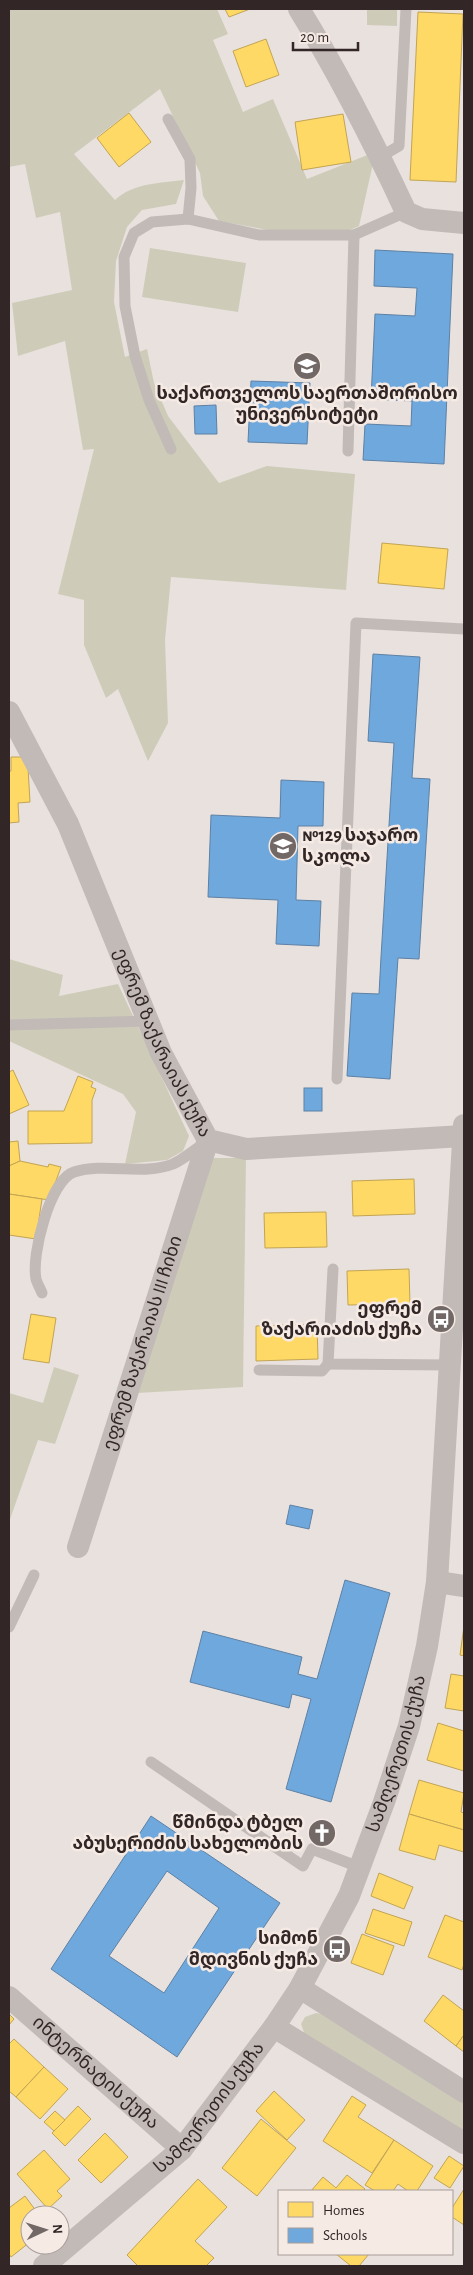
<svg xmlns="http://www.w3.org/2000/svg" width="473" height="2275" font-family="'Alegreya Sans','Noto Sans Georgian',sans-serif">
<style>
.green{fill:#ceccb9}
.homes{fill:#ffd966;stroke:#c2a453}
.schools{fill:#6fa8dc;stroke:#5d81a5;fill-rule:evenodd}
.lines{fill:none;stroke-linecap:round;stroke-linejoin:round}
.service{stroke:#c2bab7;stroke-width:11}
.minor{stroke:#c2bab7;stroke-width:22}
.labels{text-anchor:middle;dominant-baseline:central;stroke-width:5;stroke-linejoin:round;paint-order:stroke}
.poi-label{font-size:18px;font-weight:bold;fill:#322726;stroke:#f6eae4;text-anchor:end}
.street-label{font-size:18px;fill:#322726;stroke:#f6eae4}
</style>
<rect width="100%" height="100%" fill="#e9e1de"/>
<g class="green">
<path d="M9,9H217L228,34L213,40L243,112L273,99L307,179L370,154L374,159L359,226L336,236L268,230L219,221L203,196L200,173L160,89L74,154L115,200C133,183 160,183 184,180L176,204L142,210L127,227L116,261L114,302L125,357L147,349L154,383L168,416L219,483L267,466L355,474L346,590L171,577L165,640L168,723L148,761L118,689L106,698L84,645V600L58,594L94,449L83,450L65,341L18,356L12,303L72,290L60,212L36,218L25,164L9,167Z"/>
<path d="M367,9H397V26L367,25Z"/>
<path d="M150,248L246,263L238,312L142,297Z"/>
<path d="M9,959L63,975L59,996L118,984L189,1136L183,1151L167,1160L125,1164L136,1112L123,1094L9,1041Z"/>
<path d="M211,1158H246L243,1387L137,1393Z"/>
<path d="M54,1367L79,1375L55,1444L38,1440L9,1522V1393L43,1403Z"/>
<path d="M316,2013L327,2015L464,2099V2133L305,2035L301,2024L305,2017Z"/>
</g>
<g class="homes">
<path d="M225,9H250L229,17Z"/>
<path d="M418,12L463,14L456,182L410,180Z"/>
<path d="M266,39L279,75L246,87L233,51Z"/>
<path d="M129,113L151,142L119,167L97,138Z"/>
<path d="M343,114L351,162L302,170L295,122Z"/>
<path d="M382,543L448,549L444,589L378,583Z"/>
<path d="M11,757H22L28,768L30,802L18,803L19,822L9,823V771H11Z"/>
<path d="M13,1070L29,1105L9,1114V1072Z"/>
<path d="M78,1076L93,1082L91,1087L96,1089L92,1100V1143L28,1144V1111H64Z"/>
<path d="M18,1141L20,1161L9,1166V1142Z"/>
<path d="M20,1161L48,1167L49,1164L61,1167L49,1200L9,1194V1166Z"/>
<path d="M414,1179L415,1214L353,1216L352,1181Z"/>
<path d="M9,1194L42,1199L36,1239L9,1235Z"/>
<path d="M326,1212L327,1247L265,1248L264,1213Z"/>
<path d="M409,1269L410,1304L348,1305L347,1271Z"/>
<path d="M31,1314L56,1318L49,1363L23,1359Z"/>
<path d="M317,1324L318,1359L256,1361V1326Z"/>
<path d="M464,1626V1656L460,1655Z"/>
<path d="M451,1674L464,1676V1711L445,1708Z"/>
<path d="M438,1723L464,1731V1771L427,1760Z"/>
<path d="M419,1780L464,1793L461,1812L464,1813V1830L409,1814Z"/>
<path d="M409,1814L464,1830V1852L439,1845L435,1860L399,1850Z"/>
<path d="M379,1873L413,1887L404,1909L371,1896Z"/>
<path d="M373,1909L412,1922L404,1946L365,1933Z"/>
<path d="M445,1915L464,1922V1964L462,1970L428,1957Z"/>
<path d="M362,1934L394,1946L383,1975L351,1963Z"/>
<path d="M443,1995L464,2011V2035L456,2046L424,2021Z"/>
<path d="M9,2014L14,2019L9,2025Z"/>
<path d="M464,2035V2052L456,2046Z"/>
<path d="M14,2039L44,2067L16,2097L9,2091V2044Z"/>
<path d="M44,2067L68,2089L40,2119L16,2097Z"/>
<path d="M274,2091L305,2120L287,2140L256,2111Z"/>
<path d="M352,2096L366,2105L358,2117L394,2140L372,2173L323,2141Z"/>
<path d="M78,2106L91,2119L65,2146L52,2133Z"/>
<path d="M55,2111L65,2120L54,2131L44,2122Z"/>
<path d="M261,2119L296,2148L257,2196L222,2168Z"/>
<path d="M105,2133L128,2157L101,2183L78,2160Z"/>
<path d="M394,2140L433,2166L417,2191H408L398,2184L393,2191H375L365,2185Z"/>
<path d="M44,2150L70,2179L57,2191L62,2196L48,2209L17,2174Z"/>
<path d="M449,2156L464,2166L450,2188L434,2178Z"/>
<path d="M347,2175L365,2189L363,2191H311L323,2177L336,2188Z"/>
<path d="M198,2179L227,2207L195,2241L214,2258L206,2266H138L127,2255Z"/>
<path d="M464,2189V2225L452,2217V2208Z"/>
<path d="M25,2196L39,2215H30V2242L11,2257L9,2254V2208Z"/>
<path d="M336,2254H369L359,2266H351Z"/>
</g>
<g class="schools">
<path d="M375,250L453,254L444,464L363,460L365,424L411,426L412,401L371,399L375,314L415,316L417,288L374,286Z"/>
<path d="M251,381L310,383L307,444L248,442Z"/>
<path d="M216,405L217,434H195L194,406Z"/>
<path d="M373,654L420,657L412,778L430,779L419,959L398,958L390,1079L347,1076L352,993L379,994L381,957L394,743L368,741Z"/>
<path d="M281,780L324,782L323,826H298L296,900L321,901L319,946L276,944L278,900L208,897L211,815L280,818Z"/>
<rect x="304" y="1088" width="18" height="23"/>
<path d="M290,1505L313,1510L309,1529L286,1524Z"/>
<path d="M345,1580L390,1593L331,1802L286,1789L311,1699L292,1694L289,1708L190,1682L203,1631L302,1657L298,1674L317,1679Z"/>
<path d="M151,1816L280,1903L177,2057L51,1969ZM167,1871L219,1908L164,1993L109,1956Z"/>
</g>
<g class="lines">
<g class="service">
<path d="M168,119L190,159L191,188L188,219"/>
<path d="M380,157L399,146L406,9"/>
<path d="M171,449L149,400L135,356L125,306L124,257L134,233L152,222L188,219L259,235H354L406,212"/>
<path d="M348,451L354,235"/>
<path d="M9,1025L148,1021"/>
<path d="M337,1079L356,623L464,629"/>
<path d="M333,1269L328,1364L450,1365"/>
<path d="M42,1293C40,1288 37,1283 36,1279C31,1255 50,1180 74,1172C105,1162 143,1176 173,1164C184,1159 195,1149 205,1143"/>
<path d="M259,1370L322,1371L328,1364"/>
<path d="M9,1627L34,1575"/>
<path d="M151,1762L303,1866L312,1849L359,1867"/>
</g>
<g class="minor">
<path d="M299,9C339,74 374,143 406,212L422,219L464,223"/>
<path id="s1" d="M9,712L68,824L161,1053L208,1140L246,1149L463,1136"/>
<path id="s2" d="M78,1547L208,1140"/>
<path d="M437,1582L464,1586"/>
<path d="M300,1988L464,2092"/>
<path id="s3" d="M9,1997L182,2149"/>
<path d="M274,2027L464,2143"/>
<path id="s4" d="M44,2266L182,2149L274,2027L300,1988L349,1896L384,1802L409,1726L427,1646L437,1582L464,1125"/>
</g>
</g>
<defs>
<symbol id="university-disc" viewBox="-11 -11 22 22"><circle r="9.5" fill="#726866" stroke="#f6eae4"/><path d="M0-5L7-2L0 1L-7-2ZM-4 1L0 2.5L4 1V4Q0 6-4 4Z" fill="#fff"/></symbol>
<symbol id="school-disc" viewBox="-11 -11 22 22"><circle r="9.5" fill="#726866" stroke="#f6eae4"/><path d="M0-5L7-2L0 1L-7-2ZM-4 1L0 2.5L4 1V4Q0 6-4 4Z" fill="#fff"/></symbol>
<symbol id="bus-disc" viewBox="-11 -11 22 22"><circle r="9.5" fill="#726866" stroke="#f6eae4"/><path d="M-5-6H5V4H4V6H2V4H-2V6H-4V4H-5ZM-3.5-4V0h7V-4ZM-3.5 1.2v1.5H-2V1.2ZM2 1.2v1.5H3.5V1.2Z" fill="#fff"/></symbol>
<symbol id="church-disc" viewBox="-11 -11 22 22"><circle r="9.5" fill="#726866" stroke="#f6eae4"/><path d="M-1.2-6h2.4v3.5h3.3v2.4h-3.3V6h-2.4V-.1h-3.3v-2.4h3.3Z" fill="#fff"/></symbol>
</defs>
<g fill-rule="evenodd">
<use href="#university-disc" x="291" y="350" width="32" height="32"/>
<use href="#school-disc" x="267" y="830" width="32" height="32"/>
<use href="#bus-disc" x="425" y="1303" width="32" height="32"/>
<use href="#church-disc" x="306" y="1817" width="32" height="32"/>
<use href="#bus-disc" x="321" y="1933" width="32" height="32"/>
</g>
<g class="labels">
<g class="poi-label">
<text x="307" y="394" text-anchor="middle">საქართველოს საერთაშორისო<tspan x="307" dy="21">უნივერსიტეტი</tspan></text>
<text x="302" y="836" text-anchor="start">№129 საჯარო<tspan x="302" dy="21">სკოლა</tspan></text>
<text x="422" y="1309">ეფრემ<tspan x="422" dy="21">ზაქარიაძის ქუჩა</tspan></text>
<text x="303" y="1823">წმინდა ტბელ<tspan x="303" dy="21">აბუსერიძის სახელობის</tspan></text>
<text x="318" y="1939">სიმონ<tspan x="318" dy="21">მდივნის ქუჩა</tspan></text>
</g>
<g class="street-label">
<text stroke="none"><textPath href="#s1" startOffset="365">ეფრემ ზაქარაიას ქუჩა</textPath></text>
<text stroke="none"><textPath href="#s2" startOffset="214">ეფრემ ზაქარაიას III ჩიხი</textPath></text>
<text stroke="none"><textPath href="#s4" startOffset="635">სამღერეთის ქუჩა</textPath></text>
<text stroke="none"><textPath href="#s3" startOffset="115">ინტერნატის ქუჩა</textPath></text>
<text stroke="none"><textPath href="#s4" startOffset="230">სამღერეთის ქუჩა</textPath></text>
</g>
</g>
<rect width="473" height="2275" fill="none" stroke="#322726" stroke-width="20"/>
<rect x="278" y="2190" width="175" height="65" fill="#f6eae4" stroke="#a89c98"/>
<rect x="288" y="2202" width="25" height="15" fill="#ffd966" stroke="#a89c98"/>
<text x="323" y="2215" font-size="15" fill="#322726">Homes</text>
<rect x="288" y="2228" width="25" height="15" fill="#6fa8dc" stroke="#a89c98"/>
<text x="323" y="2240" font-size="15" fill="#322726">Schools</text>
<g transform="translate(45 2230) rotate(86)"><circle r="24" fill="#f6eae4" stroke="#a89c98"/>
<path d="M0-4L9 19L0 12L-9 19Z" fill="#726866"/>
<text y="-8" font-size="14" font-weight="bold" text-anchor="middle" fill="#322726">N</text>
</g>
<path d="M293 42v8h65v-8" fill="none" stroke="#322726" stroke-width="2.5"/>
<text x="300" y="42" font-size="15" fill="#322726" stroke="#f6eae4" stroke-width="4" paint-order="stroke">20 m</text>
</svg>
